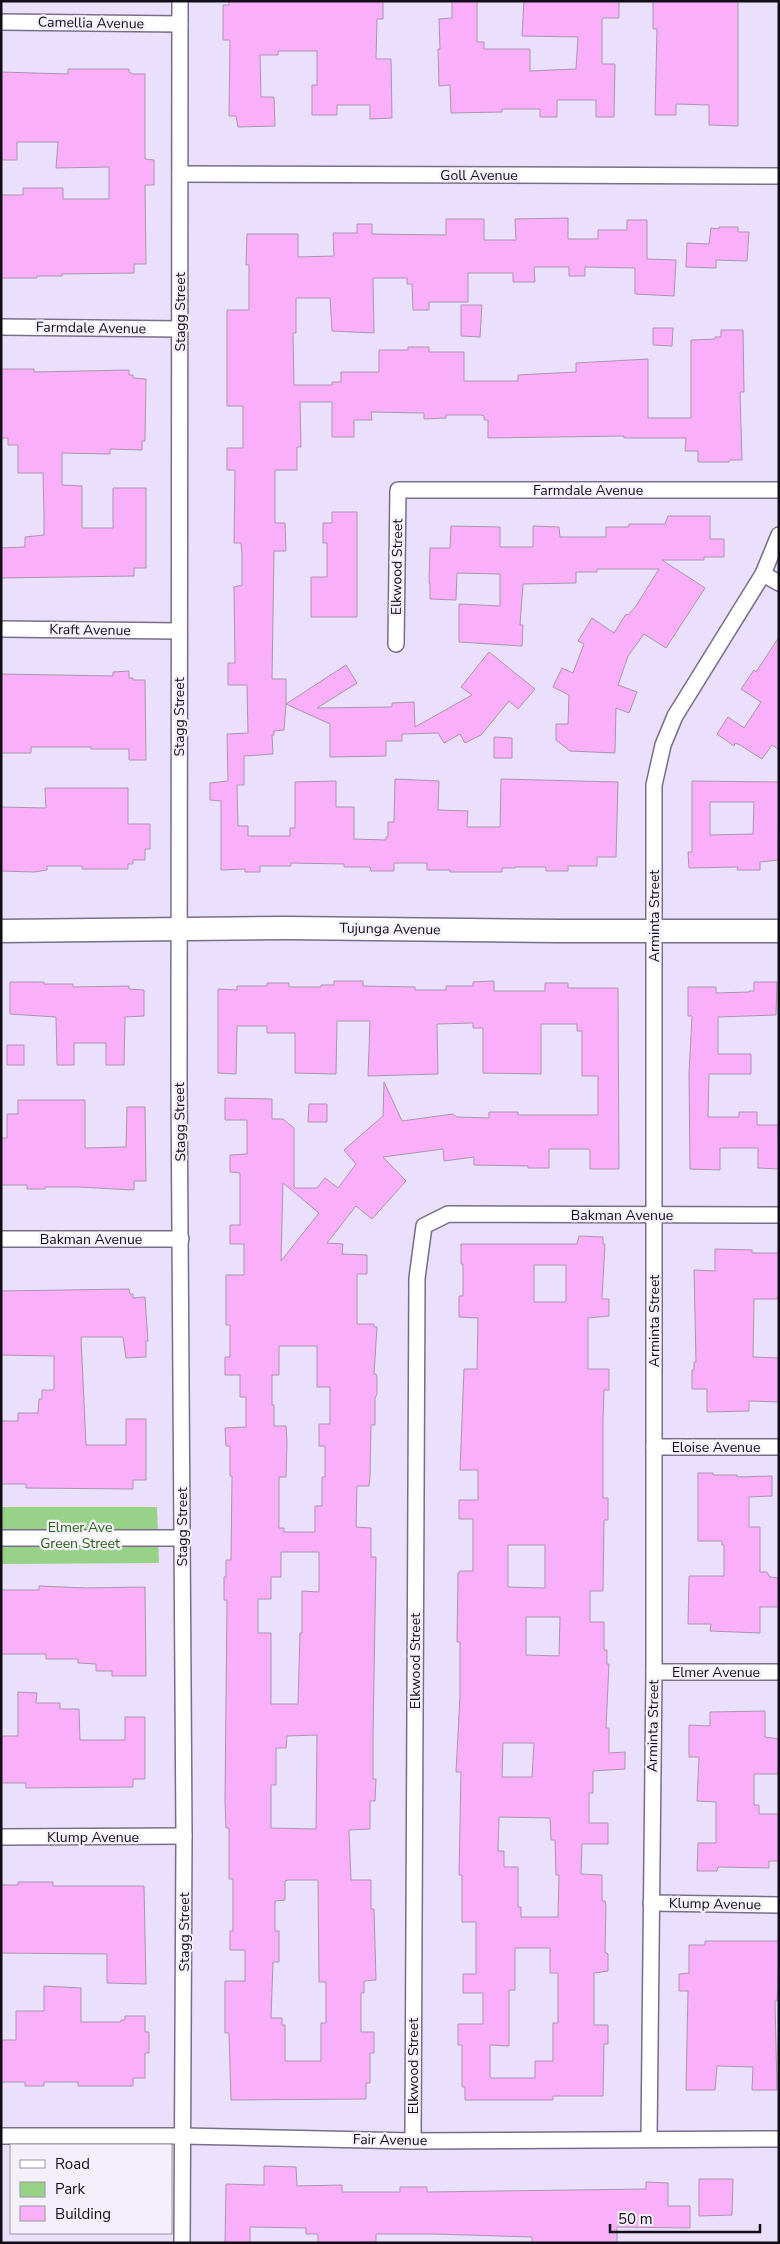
<svg xmlns="http://www.w3.org/2000/svg" width="780" height="2244" font-family="'Nunito Sans',sans-serif">
<style>
.green{fill:#98d188}
.building{fill:#f9affa;stroke:#ac95ac;fill-rule:evenodd}
.lines{fill:none;stroke-linecap:round;stroke-linejoin:round}
.street-casing{stroke:#796e88;stroke-width:18}
.secondary-casing{stroke:#796e88;stroke-width:25}
.street{stroke:#fff;stroke-width:15}
.secondary{stroke:#fff;stroke-width:22}
.labels{text-anchor:middle;dominant-baseline:central;stroke-width:4.5;stroke-linejoin:round;paint-order:stroke}
.street-label{font-size:14px;fill:#120e18;stroke:#f4f0fb}
.park-label{font-size:14px;fill:#296311;stroke:#f4f0fb}
</style>
<rect width="100%" height="100%" fill="#eadffc"/>
<path class="green" d="M1,1507H157L159,1563L1,1564Z"/>
<g class="building">
<path d="M229,1H383V19H377L376,59H391L392,118L370,119V105H337V115H312V85H317V51H278V55H260L261,97H274L275,126L238,127L236,116H229L230,40H223V5H229Z"/>
<path d="M452,1H477V42H484V49H530V71L576,69L578,37L522,36L524,1H619V18H602V64H615L614,117H596V100H557V117H540V109H502V112L451,113L450,85L439,86L438,49H440L439,19L452,18Z"/>
<path d="M653,1H738V126L709,125V105L676,104V115H655L657,29H653Z"/>
<path d="M68,69H129V72L133,74H145V159L154,160V185H145L146,264H134V273L62,274V276H37V278H1V195H23V188H63V199H109V167L56,168L58,142H17V160H1V72L68,74Z"/>
<path d="M568,218V239H598V230H627V220H647V259L676,260L674,296L635,294V268L585,267V276H569V267H534L535,282H513V273H468V302H429V310H413L412,284H407V278H373L374,333L332,331L330,298H296V333H293L294,385H332V382H341V372H379V350H408V347H429V352H464V381H518V375L576,372V363L648,359V418H691V340L715,339V337H721V330H743L744,392H740L742,460H730L729,462H698V451H685L686,438H624V436L488,438V420H484V416L481,415H446V418L424,419V413L371,412L372,420H354V437H332V402H300L301,447H297V470H275V523H285L286,551H274L272,679H286V704L346,665L357,683L317,708L392,707V703L414,702L415,727L472,695L461,687L489,652L535,689L518,709L509,701L481,735L465,743L460,734L444,743L438,733L402,734V741H386V756L330,757V724L286,704L284,730L274,731V735H272L273,754L244,756V785H237L238,826H248V836H290V828H295V782L336,781V807H354V839L386,840V837H388V822H394L395,779L439,781L438,810L468,811L467,827H500L501,779L618,782L616,857H597V866H568V871H546V867H515V868H502V872H450V870H427V863H394V871H371L370,867H344V864L291,863V866H260V872H245V869L221,870V801L210,800V783L228,781L227,734L248,733L247,685H228V663H235L234,587L242,585V554L241,543H234L235,470H227V448H243V406H227V310H249V265H246L247,234H298V257L334,256L333,233H357V224H372V234L446,235V219H484V240H516L515,219Z"/>
<path d="M719,227H738V232H749L747,261L716,260V268L686,267L687,243L709,244L711,228L719,229Z"/>
<path d="M461,305H482L480,337L461,336Z"/>
<path d="M653,328H673L672,346L653,345Z"/>
<path d="M1,369H34V372L129,370V375H133V378L146,379L145,441H142V450L110,449V454L62,453V485L82,486V528H113V488H146V568H134V576L1,578V548L25,547V537L44,535V515L43,473H18V445H8V438H1Z"/>
<path d="M332,512H357V617H311V577H327V543H323V523H332Z"/>
<path d="M668,516H710V539H724V557H704V560H662L705,588L666,648L644,634L628,656L618,685L637,692L629,713L616,708L615,753L570,751L556,740V724H568L569,695L553,687L562,668L573,673L584,644L578,641L592,618L614,633L626,614L628,615L636,606L659,569H597V572H576V583L523,584L520,625H523L522,646L459,642V604L500,606V574L457,573L456,600L430,599V583H429L430,548H450L451,526L500,527V547H533V526L559,527L560,537H606V527H629V524H665Z"/>
<path d="M779,637V750L772,745L762,759L740,745L735,743L734,746L717,734L728,717L744,728L761,702L741,689L754,670L756,672Z"/>
<path d="M129,671V678H133V680H145L146,760H129V749H91V747H31V753H1V674L113,676V672Z"/>
<path d="M494,737L512,738V758H494Z"/>
<path d="M692,781L779,782L778,860L760,862V870H737L738,867L689,868L688,852H692ZM710,802H754L753,834L710,835Z"/>
<path d="M45,788H128V824H150V849H145V860H133V864H128V869H82V866H47V870L34,872L1,871V807L46,808Z"/>
<path d="M334,981H363V986L415,987V990H446V986H473V982L494,981V991H545V983H568V988H618L619,1169H590V1150L588,1149H549V1168H528V1166L474,1165V1157L444,1161L443,1149L383,1157L406,1181L372,1219L356,1206L327,1243L343,1244L342,1254L367,1255V1274H357V1324H374V1327H377L374,1374H376L377,1378V1394L375,1398V1425H371L370,1477L369,1486H357L356,1527L371,1528V1557H376L373,1738V1779H376L375,1801H370V1829L349,1830L351,1880H371V1909H374L376,1980L364,1981V1993H361V2032H374V2053H370V2083H366V2099L231,2100L229,2033H225V1981H245V1950H230V1931H233V1879H229V1828H226L225,1801L227,1600H224V1577H226V1560H231L232,1476H230V1446H226L225,1428L246,1427V1397H240V1375H225V1357H230V1325H226V1275H244V1244H230V1225H240V1173L230,1172V1155L247,1154V1120H225V1098L272,1099V1119H283L294,1128V1188H317L325,1178L338,1188L356,1164L344,1150L383,1116L384,1082L402,1121L453,1114L457,1117L489,1118V1112H518V1115H598V1076H582V1031H577V1024H541V1074L483,1073V1028H473V1023L437,1024L438,1074L368,1076L370,1021H337L336,1074L295,1073V1033H267V1026H237L236,1074L218,1073V989L237,990V986H267V983H289V987H321V985H334ZM283,1183L319,1213L281,1261ZM279,1346H317V1387H330V1424H319V1446H325V1477H322V1506H315V1532H284V1528H279V1477H286L287,1442L286,1426H274V1405H272V1375H279ZM281,1552H319V1592L302,1591V1633H300L298,1704H271V1633H258V1599H271V1577H281ZM317,1735L316,1829L271,1828V1785H276V1748H286L287,1736ZM288,1880H318L319,1982H326V2023H321V2061H285V2025H282V2018H271L273,1962H279V1931H275V1901L285,1900V1881Z"/>
<path d="M10,982H44V984H73V987L129,986V989L144,990V1016L125,1017L124,1065H106V1043H74V1065H57L56,1017L10,1014Z"/>
<path d="M754,982H777L776,1015L718,1017V1054H751V1074H709L708,1117H739V1112H757V1125H778L779,1169L758,1168V1148H720V1170L690,1169L689,1074L692,1016H688V987H716V993L749,992V991H754Z"/>
<rect x="7" y="1045" width="17" height="20"/>
<path d="M18,1100H85V1148L126,1147L127,1107H145L146,1181H134V1190L79,1187H45V1189H27V1185H1V1138H7V1114H18Z"/>
<path d="M309,1104H327V1122H308Z"/>
<path d="M579,1236L603,1237V1244H605L602,1299H609V1316L588,1318V1369H609V1390H604L603,1419V1498H608V1520H604L603,1591H590V1622H604V1650H607V1664H609L606,1728H609V1753L625,1752V1769L593,1771V1793H589V1823H608V1844H582L581,1874L602,1875V1901H605L606,1905L605,1952L608,1954V1971L594,1973V2025H608V2044H604L603,2096H553V2100H465V2087H462V2045H458V2024H483V1993H463V1974H476V1922H462V1875H459L461,1772H456L460,1696V1642H457L458,1573L460,1571H473V1519H459V1500H478V1470H460L464,1369H477L478,1318L459,1317V1296H463V1264H461V1244H577ZM534,1265H566V1302H534ZM508,1545H545V1588L508,1587ZM526,1617H560L559,1656L526,1655ZM503,1743H534L532,1777H502ZM499,1817L550,1818L551,1840H555L556,1875H559L558,1917H521V1907H518V1867H504V1851H498ZM515,1948H550V1973H558V2023H553V2061H535V2078H490V2045L509,2046V1990H515Z"/>
<path d="M715,1249L752,1250V1253H779V1297H777V1299H754L753,1357L779,1358V1402L749,1401V1411L707,1412V1389H692V1370H694V1362H696L694,1270L715,1271Z"/>
<path d="M129,1289L130,1294H133V1298L145,1297L148,1341H146V1357L126,1358L123,1337H81L86,1445H126V1419H146V1480H133V1489L26,1488V1484H1V1421H18V1413H38L39,1399H42V1390H54V1356L1,1355V1291Z"/>
<path d="M698,1473H713V1475H737V1477L772,1476V1496L749,1497V1527H760V1572H767L770,1577L779,1578V1607H760V1633L710,1631L711,1624H688L689,1576H724V1545H722V1541H698Z"/>
<path d="M39,1586L86,1588L145,1587L146,1676H112V1671H96V1664L78,1663V1659H46V1654H1V1590H39Z"/>
<path d="M18,1692L37,1693L36,1703H60V1709H79L80,1740H125V1717H145V1779H133V1787L26,1788V1783H1V1736H18Z"/>
<path d="M765,1711V1737L779,1739V1774H754V1805H759V1814H779V1861H769V1868L718,1867L717,1871H697L698,1843H716V1802L697,1801L699,1757H689V1725L710,1726V1712Z"/>
<path d="M18,1882H53V1886H144L146,1984L107,1983V1954L1,1953V1885H18Z"/>
<path d="M705,1941H779L778,1986L777,2001H775L777,2090H752L753,2067L717,2066L715,2090H686L688,1991H679V1974L689,1973V1945H705Z"/>
<path d="M44,1986L81,1988V2022H121V2020H125V2016H145V2032H149V2053H145V2078H133V2086H78V2082H44V2086H25V2082H1V2040H16V2011H44Z"/>
<path d="M264,2166L296,2167L297,2186L342,2185V2192H400V2187H427V2192L646,2189V2182L668,2183V2206H690V2228L617,2227V2243H532V2237L433,2234H376V2242L318,2243V2234H306V2228L250,2227V2243H225L226,2184L264,2185Z"/>
<path d="M699,2179H733L732,2215L699,2216Z"/>
</g>
<g class="lines">
<defs>
<g id="street">
<path d="M180,1L179,1081L184,1836L182,2243"/>
<path d="M1,22L180,24"/>
<path d="M180,174L779,176"/>
<path d="M1,327L180,329"/>
<path d="M763,574L779,583"/>
<path d="M1,629L179,631"/>
<path d="M396,644L398,490H779"/>
<path d="M1,1239H181"/>
<path d="M654,1447H779"/>
<path d="M1,1538H182"/>
<path d="M654,1672H779"/>
<path d="M1,1837L184,1836"/>
<path d="M651,1903L779,1905"/>
<path d="M1,2136H183L413,2141L779,2139"/>
<path d="M649,2139L654,1672V785L663,745L675,716L763,574L779,535"/>
<path d="M413,2141L417,1278L424,1226L448,1214L779,1215"/>
</g>
<path id="secondary" d="M1,931L287,928L559,931H779"/>
</defs>
<use href="#street" class="street-casing"/>
<use href="#secondary" class="secondary-casing"/>
<use href="#street" class="street"/>
<use href="#secondary" class="secondary"/>
</g>
<g class="labels">
<g class="street-label">
<text transform="translate(91 23) rotate(1)">Camellia Avenue</text>
<text x="479" y="175">Goll Avenue</text>
<text transform="translate(180 312) rotate(-90)">Stagg Street</text>
<text transform="translate(91 328) rotate(1)">Farmdale Avenue</text>
<text x="588" y="490">Farmdale Avenue</text>
<text transform="translate(397 567) rotate(-89)">Elkwood Street</text>
<text transform="translate(90 630) rotate(1)">Kraft Avenue</text>
<text transform="translate(179 717) rotate(-90)">Stagg Street</text>
<text transform="translate(654 916) rotate(-90)">Arminta Street</text>
<text transform="translate(390 929) rotate(1)">Tujunga Avenue</text>
<text transform="translate(180 1122) rotate(-91)">Stagg Street</text>
<text x="622" y="1215">Bakman Avenue</text>
<text x="91" y="1239">Bakman Avenue</text>
<text transform="translate(654 1321) rotate(-90)">Arminta Street</text>
<text x="716" y="1447">Eloise Avenue</text>
<text transform="translate(182 1527) rotate(-90)">Stagg Street</text>
<text transform="translate(415 1661) rotate(-90)">Elkwood Street</text>
<text x="716" y="1672">Elmer Avenue</text>
<text transform="translate(653 1726) rotate(-89)">Arminta Street</text>
<text x="93" y="1837">Klump Avenue</text>
<text transform="translate(715 1904) rotate(1)">Klump Avenue</text>
<text transform="translate(184 1932) rotate(-90)">Stagg Street</text>
<text transform="translate(413 2066) rotate(-90)">Elkwood Street</text>
<text transform="translate(390 2140) rotate(1)">Fair Avenue</text>
</g>
<g class="park-label">
<text x="80" y="1527">Elmer Ave<tspan x="80" dy="16">Green Street</tspan></text>
</g>
</g>
<rect width="780" height="2244" fill="none" stroke="#120e18" stroke-width="5"/>
<rect x="10" y="2144" width="162" height="90" fill="#f4f0fb" stroke="#9a96a0"/>
<rect x="20" y="2160" width="25" height="8" fill="#ffffff" stroke="#9a96a0"/>
<text x="55" y="2169" font-size="15" fill="#120e18">Road</text>
<rect x="20" y="2182" width="25" height="15" fill="#98d188" stroke="#9a96a0"/>
<text x="55" y="2194" font-size="15" fill="#120e18">Park</text>
<rect x="20" y="2206" width="25" height="15" fill="#f9affa" stroke="#9a96a0"/>
<text x="55" y="2219" font-size="15" fill="#120e18">Building</text>
<path d="M610 2224v8h150v-8" fill="none" stroke="#120e18" stroke-width="2.5"/>
<text x="618" y="2224" font-size="15" fill="#120e18" stroke="#f4f0fb" stroke-width="4" paint-order="stroke">50 m</text>
</svg>
